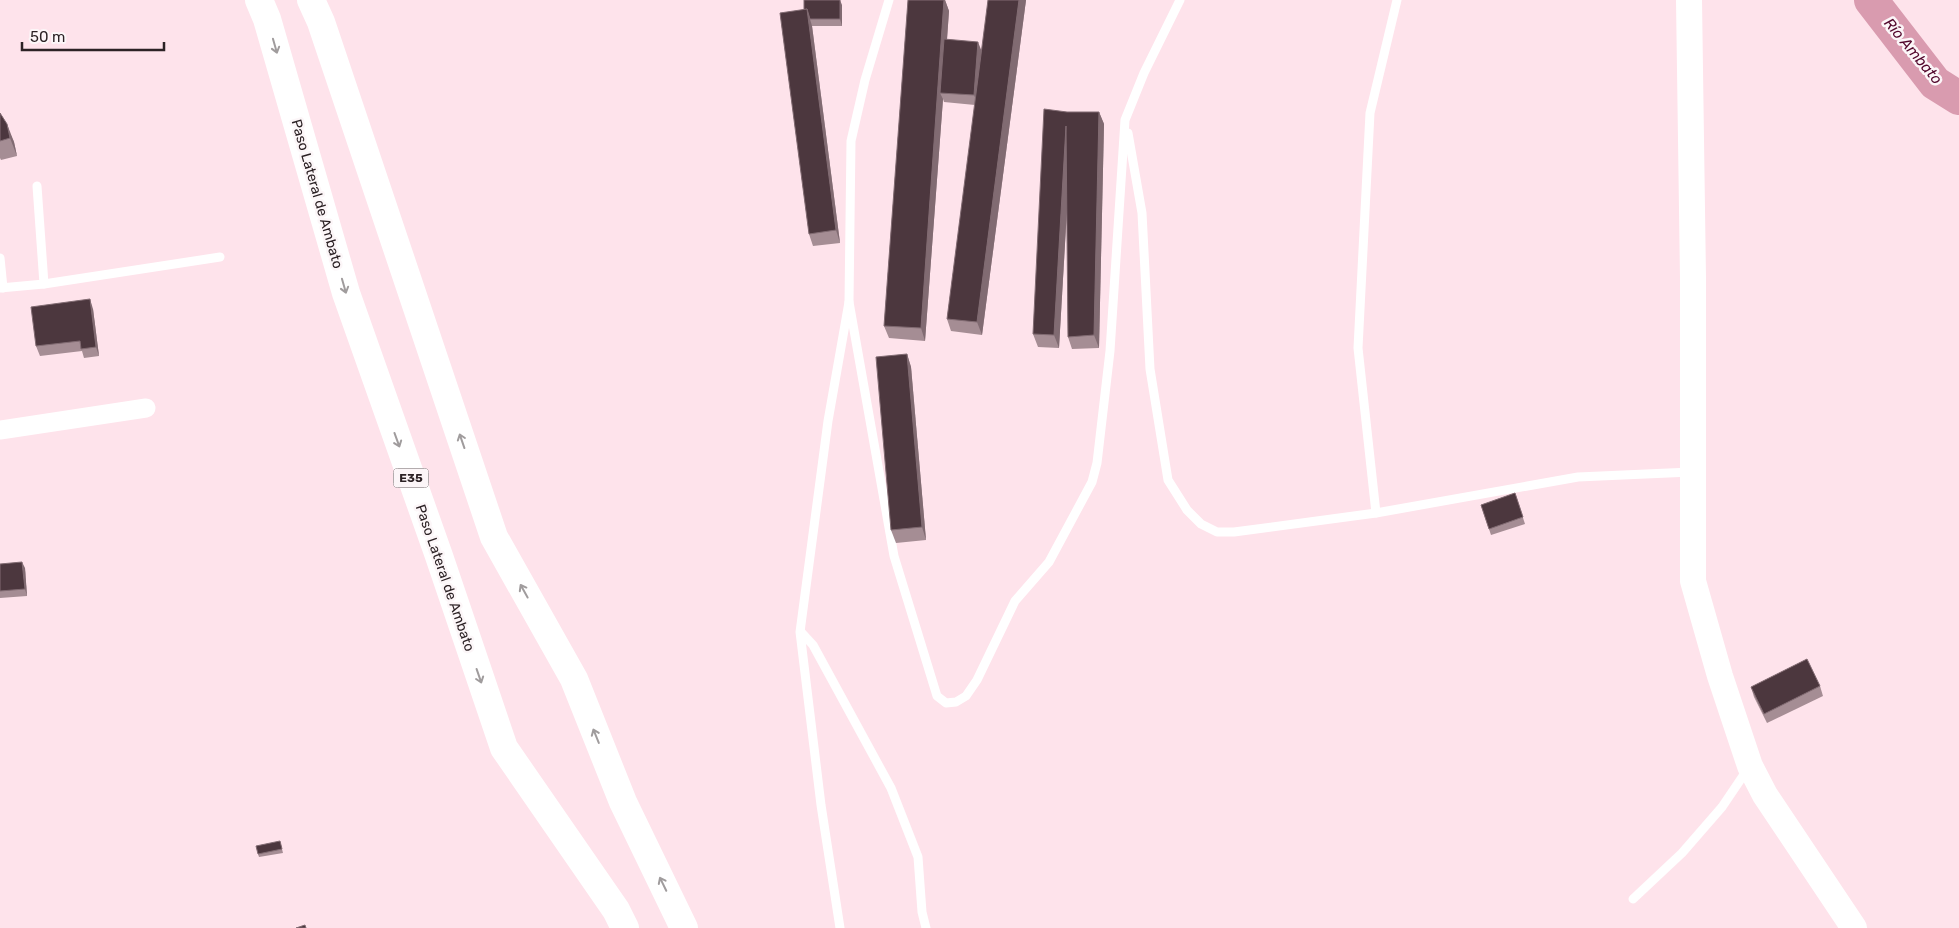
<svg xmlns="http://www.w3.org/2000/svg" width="1959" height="928" font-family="Rubik,sans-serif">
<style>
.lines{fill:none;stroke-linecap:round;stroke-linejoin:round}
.river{stroke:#d99baf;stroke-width:34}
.lane{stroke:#fff;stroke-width:9}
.street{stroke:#fff;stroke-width:19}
.secondary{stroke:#fff;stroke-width:26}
.highway{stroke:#fff;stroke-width:28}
.wall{fill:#a58d94}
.shaded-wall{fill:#816b72}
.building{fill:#4c373e;stroke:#816b72}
.oneway{stroke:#a09c9d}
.labels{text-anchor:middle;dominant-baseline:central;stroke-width:5;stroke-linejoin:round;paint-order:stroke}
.shield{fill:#fcf6f8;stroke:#6a6264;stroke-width:1}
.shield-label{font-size:12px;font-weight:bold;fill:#2c2225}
.street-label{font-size:14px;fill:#2c2225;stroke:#fcf6f8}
.water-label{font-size:15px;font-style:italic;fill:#52072c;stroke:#fcf6f8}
</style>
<rect width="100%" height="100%" fill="#fee3eb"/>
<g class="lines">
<path class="river" d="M1871,0L1935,83L1959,98"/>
<g class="lane">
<path d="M1128,133L1142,213L1150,369L1168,480L1187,510L1201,524L1217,532H1234L1376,513L1578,477L1691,472"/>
<path d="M37,186L44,284"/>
<path d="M0,258L3,288"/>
<path d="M0,288L44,284L220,257"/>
<path d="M849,302L851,141L865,80L889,0"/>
<path d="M1376,513L1358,348L1370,113L1397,0"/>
<path d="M801,632L813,645L891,788L918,857L922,912L926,928"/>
<path d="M1633,899L1682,853L1722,807L1747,770"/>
<path d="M840,928L821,805L800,632L828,421L849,302L894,556L937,696L946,703L956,702L966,696L977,680L1015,601L1049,562L1092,482L1097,463L1110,351L1125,120L1144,73L1180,0"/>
</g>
<path class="street" d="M0,430L146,408"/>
<path class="secondary" d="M1689,0L1693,278V581L1720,676L1750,766L1765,795L1854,928"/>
<g class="highway">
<path d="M259,0L267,19L346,293L439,556L504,748L616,910L625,928"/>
<path d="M311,0L321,22L494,537L574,679L623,802L684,928"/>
</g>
</g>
<g class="wall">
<path d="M908,0H945L949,11L947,40L982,51L988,0H1026L982,335L951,331L947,319L975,105L944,102L943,99L925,341L889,338L884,326Z"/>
<path d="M842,5V26H812L840,243L813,246L809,234L780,13Z"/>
<path d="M1067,112H1099L1104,124L1099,348L1072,349L1068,337L1067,210L1059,348L1038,347L1033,334Z"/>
<path d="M0,113L14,142L17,156L1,160L0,158Z"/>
<path d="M93,309L99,356L84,358L82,351L40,356L36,346Z"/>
<path d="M907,354L911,367L926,540L896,543L891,530Z"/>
<path d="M1515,493L1525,524L1491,535L1481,505Z"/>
<path d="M0,564L25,568L27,596L0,598Z"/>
<path d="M1820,686L1823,696L1767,723L1754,697L1751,687Z"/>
<path d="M280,841L283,853L259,857L258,854Z"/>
</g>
<g class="shaded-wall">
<path d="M840,0L842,5V26L840,19Z"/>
<path d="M944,0H945L949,11L943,93H940L943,99L925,341L921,328Z"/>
<path d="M1019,0H1026L982,335L977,322Z"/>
<path d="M807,9L812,26L840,243L836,230Z"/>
<path d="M978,42L982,52L978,105L974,95Z"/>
<path d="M1099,112L1104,124L1099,348L1094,335Z"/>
<path d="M7,124L14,142L17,156L10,138Z"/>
<path d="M1066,126L1071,139L1059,348L1054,335Z"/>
<path d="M90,299L93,309L99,356L96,347Z"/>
<path d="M907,354L911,367L926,540L922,527Z"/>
<path d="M22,562L25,568L27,596L25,589Z"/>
</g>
<g class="building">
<path d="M804,0H840V19H810L807,9L804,10Z"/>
<path d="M908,0H944L921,328L884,326Z"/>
<path d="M988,0H1019L977,322L947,319Z"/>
<path d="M807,9L836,230L809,234L780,13Z"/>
<path d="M944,39L978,42L974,95L940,93Z"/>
<path d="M1044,109L1067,112H1099L1094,335L1068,337L1066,126L1054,335L1033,334Z"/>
<path d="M0,113L7,124L10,138L0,141Z"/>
<path d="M90,299L96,347L81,349L80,341L36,346L31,307Z"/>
<path d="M907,354L922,527L891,530L876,357Z"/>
<path d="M1515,493L1523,517L1489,529L1481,505Z"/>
<path d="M22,562L25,589L0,591V564Z"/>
<path d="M1807,659L1820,686L1764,714L1751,687Z"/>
<path d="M280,841L282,849L258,854L256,846Z"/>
<path d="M305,925L306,928H296Z"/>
</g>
<defs><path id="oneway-shaft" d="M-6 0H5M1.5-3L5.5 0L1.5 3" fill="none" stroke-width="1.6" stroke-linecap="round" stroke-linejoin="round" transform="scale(1.25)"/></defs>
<g class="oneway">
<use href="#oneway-shaft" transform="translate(275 46) rotate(74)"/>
<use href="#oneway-shaft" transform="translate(344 286) rotate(74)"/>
<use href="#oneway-shaft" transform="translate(397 440) rotate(70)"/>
<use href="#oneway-shaft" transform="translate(462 441) rotate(-109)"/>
<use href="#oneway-shaft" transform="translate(524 591) rotate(-119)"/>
<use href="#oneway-shaft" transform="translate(479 676) rotate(71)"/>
<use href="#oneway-shaft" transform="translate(596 736) rotate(-112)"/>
<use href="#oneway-shaft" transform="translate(663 884) rotate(-116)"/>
</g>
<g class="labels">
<rect class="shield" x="393.5" y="468.5" width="35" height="19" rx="4"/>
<g class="shield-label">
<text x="411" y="478">E35</text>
</g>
<g class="street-label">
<text transform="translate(317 194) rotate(74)">Paso Lateral de Ambato</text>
<text transform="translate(445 578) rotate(71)">Paso Lateral de Ambato</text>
</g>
<g class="water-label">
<text transform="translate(1913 51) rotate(50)">Río Ambato</text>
</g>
</g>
<path d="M22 42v8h142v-8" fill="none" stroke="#2c2225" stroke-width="2.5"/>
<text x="30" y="42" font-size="15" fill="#2c2225" stroke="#fcf6f8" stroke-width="4" paint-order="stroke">50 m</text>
</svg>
